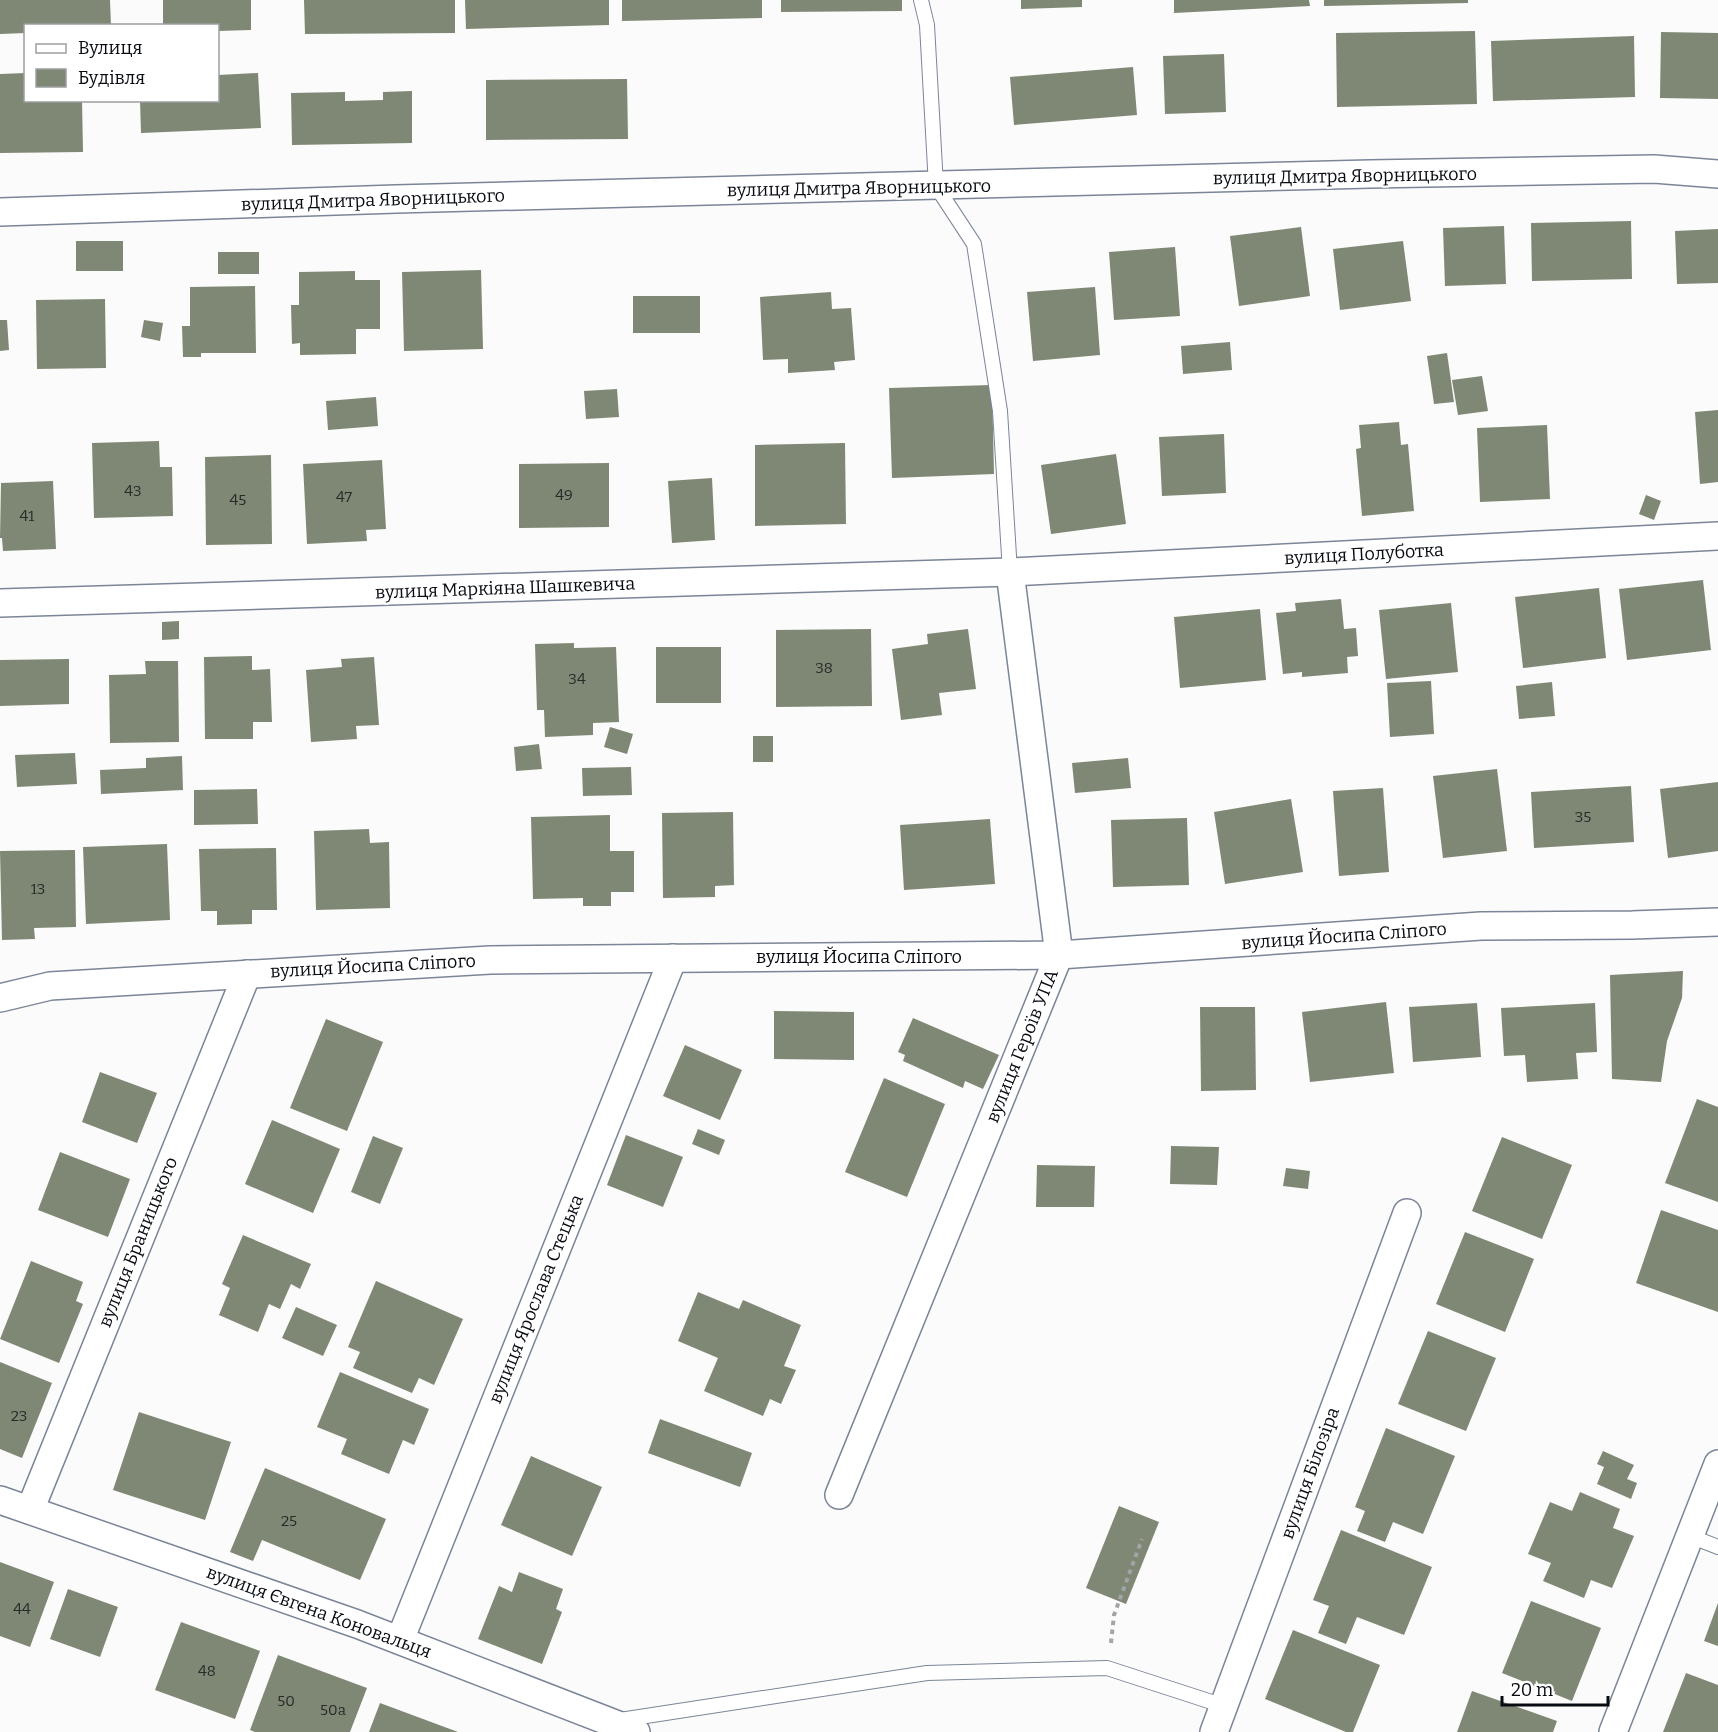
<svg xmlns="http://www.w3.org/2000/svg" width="1718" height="1732" font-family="Bitter,serif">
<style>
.building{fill:#7f8874}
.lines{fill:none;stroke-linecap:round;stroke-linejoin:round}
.lane-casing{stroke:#7b8598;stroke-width:16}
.street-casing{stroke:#7b8598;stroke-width:30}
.path{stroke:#a3a4a7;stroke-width:4;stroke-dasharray:4.5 4.5;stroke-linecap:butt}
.lane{stroke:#fff;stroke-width:14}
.street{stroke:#fff;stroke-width:27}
.labels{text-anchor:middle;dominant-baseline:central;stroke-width:4.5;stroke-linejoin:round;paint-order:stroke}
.number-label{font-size:15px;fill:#262b2a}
.street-label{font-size:18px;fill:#080c12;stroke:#fff}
</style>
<rect width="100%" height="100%" fill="#fbfbfb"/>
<g class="building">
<path d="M0,0H110L111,26H26V33L0,34Z"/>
<path d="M163,0H251V30L218,31V26H163Z"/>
<path d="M304,0H455V33L305,34Z"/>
<path d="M465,0H609V25L466,29Z"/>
<path d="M622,0H762V18L622,21Z"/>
<path d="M781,0H902V11L781,12Z"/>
<path d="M1021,0H1082V7L1021,9Z"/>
<path d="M1174,0H1309L1310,6L1174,13Z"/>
<path d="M1324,0H1468V3L1324,6Z"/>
<path d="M1475,31L1477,104L1337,107L1336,33Z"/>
<path d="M1661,32L1718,33V99L1660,98Z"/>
<path d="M1634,36L1635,97L1493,101L1491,41Z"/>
<path d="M1224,54L1226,112L1165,114L1163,56Z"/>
<path d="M1133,67L1137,115L1014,125L1010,77Z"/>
<path d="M26,73V100H82L83,152L0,153V74Z"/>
<path d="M258,73L261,128L141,133L140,100H218V75Z"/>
<path d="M627,79L628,139L486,140V80Z"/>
<path d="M412,91V143L292,145L291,93L345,92V101L383,100V92Z"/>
<path d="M1631,221L1632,279L1532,281L1531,223Z"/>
<path d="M1504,226L1506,284L1445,286L1443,228Z"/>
<path d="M1301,227L1310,296L1239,306L1230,236Z"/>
<path d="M1718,229V283L1677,284L1675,231Z"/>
<rect x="76" y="241" width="47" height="30"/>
<path d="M1403,241L1411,301L1340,310L1333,249Z"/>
<path d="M1175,247L1180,316L1114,320L1109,252Z"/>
<rect x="218" y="252" width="41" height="22"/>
<path d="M481,270L483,349L404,351L402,272Z"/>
<path d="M355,271V280H380V329H356V354L300,355V343L292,344L291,305H299V272Z"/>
<path d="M255,286L256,353H201V357H183L182,326H190V287Z"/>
<path d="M1095,287L1100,355L1033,361L1027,292Z"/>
<path d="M831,292L832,309L851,308L855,360L834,362L835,370L788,373V359L763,360L760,297Z"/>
<rect x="633" y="296" width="67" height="37"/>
<path d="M105,299L106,368L37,369L36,300Z"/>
<path d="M0,320H7L9,350L0,351Z"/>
<path d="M144,320L163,323L160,341L141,337Z"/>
<path d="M1230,342L1232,370L1183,374L1181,346Z"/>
<path d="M1447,353L1454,402L1434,404L1427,356Z"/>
<path d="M1482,376L1488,411L1458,415L1452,380Z"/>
<path d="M992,385L994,474L892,478L889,388Z"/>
<path d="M617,389L619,417L586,419L584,391Z"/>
<path d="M376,397L378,426L328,430L326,401Z"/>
<path d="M1718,410V482L1700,484L1695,412Z"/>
<path d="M1399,422L1401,445L1408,444L1414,511L1362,516L1356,449L1361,448L1359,425Z"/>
<path d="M1547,425L1550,499L1480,502L1477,428Z"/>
<path d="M1224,434L1226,493L1162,496L1159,437Z"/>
<path d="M159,441L160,467H172L173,516L94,518L92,443Z"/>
<path d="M845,443L846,524L755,526V445Z"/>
<path d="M1116,454L1126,524L1051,534L1041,465Z"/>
<path d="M271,455L272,544L206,545L205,457Z"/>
<path d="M382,460L386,529L366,530L367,541L307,544L303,464Z"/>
<path d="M609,463V527L519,528V464Z"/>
<path d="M712,478L715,540L672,543L668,481Z"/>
<path d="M53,481L56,549L3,551L2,538H0L1,483Z"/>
<path d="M1646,495L1661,501L1654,520L1639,514Z"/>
<path d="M1703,580L1711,650L1627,660L1619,589Z"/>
<path d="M1599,588L1606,658L1523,668L1515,597Z"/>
<path d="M1341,599L1344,629L1356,628L1358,656L1347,657L1348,673L1302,677V672L1283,674L1276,613L1296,611L1295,603Z"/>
<path d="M1451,603L1458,672L1386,679L1379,610Z"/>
<path d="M1260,609L1266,680L1180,688L1174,617Z"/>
<path d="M179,621V639L162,640V622Z"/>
<path d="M871,629L872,706L776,707V630Z"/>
<path d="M968,629L976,689L939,693L942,715L901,720L892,649L928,644L927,634Z"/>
<path d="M574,643V648L616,647L619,722L593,723V735L545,737L544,710H537L535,644Z"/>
<rect x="656" y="647" width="65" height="56"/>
<path d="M252,656V670L270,669L272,722H253V739H205L204,657Z"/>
<path d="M374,657L379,725L356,726L357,739L311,742L306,670L342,667L341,659Z"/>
<path d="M69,659V704L0,706V660Z"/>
<path d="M145,661H178L179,742L110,743L109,675L146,674Z"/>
<path d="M1431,681L1434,734L1390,737L1387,683Z"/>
<path d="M1552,682L1555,716L1519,719L1516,686Z"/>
<path d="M610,727L633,734L627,754L604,747Z"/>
<rect x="753" y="736" width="20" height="26"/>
<path d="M539,744L542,769L516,771L514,747Z"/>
<path d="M75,753L77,784L17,787L15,755Z"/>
<path d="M182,756L183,790L101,794L100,770L146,768V758Z"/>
<path d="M1128,758L1131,788L1075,793L1072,763Z"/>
<path d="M631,767L632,795L583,796L582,768Z"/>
<path d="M1497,769L1507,851L1443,858L1433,776Z"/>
<path d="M1718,782V851L1668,858L1660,789Z"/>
<path d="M1631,786L1634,842L1534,848L1531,792Z"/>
<path d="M1383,788L1389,872L1339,876L1333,791Z"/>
<path d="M257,789L258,824L194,825V790Z"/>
<path d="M1291,799L1303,872L1225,884L1214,812Z"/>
<path d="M733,812L734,885L715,886V897L663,898L662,813Z"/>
<path d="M610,815V851H634V892H611V906H583V898L533,899L531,817Z"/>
<path d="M1187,818L1189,885L1113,887L1111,820Z"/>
<path d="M990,819L995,884L904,890L900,825Z"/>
<path d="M369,829L370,843L389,842L390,908L316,910L314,831Z"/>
<path d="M167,844L170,920L86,924L83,847Z"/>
<path d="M276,848L277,910H252V924L217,925V911H201L199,849Z"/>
<path d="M75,850L76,927L34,928L35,939L2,940L0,851Z"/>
<path d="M1683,971L1682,998L1667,1041L1661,1082L1612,1079L1610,975Z"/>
<path d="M1386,1002L1394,1073L1310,1082L1302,1012Z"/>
<path d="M1477,1003L1481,1057L1413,1062L1409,1007Z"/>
<path d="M1595,1003L1597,1052L1576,1053L1578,1079L1527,1082L1525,1055L1504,1056L1501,1008Z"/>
<path d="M1200,1007H1255L1256,1090L1201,1091Z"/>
<path d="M774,1011L854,1012V1060L774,1059Z"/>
<path d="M913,1018L999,1055L983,1089L965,1081L963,1088L903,1061L905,1055L898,1052Z"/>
<path d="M326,1019L383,1042L347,1131L290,1108Z"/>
<path d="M685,1045L742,1070L720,1120L663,1096Z"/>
<path d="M100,1072L157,1093L137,1143L82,1122Z"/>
<path d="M884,1078L945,1104L907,1197L845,1172Z"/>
<path d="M1697,1099L1718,1107V1202L1665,1183Z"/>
<path d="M272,1120L340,1149L313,1213L245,1184Z"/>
<path d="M698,1129L725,1140L719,1155L692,1144Z"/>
<path d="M626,1135L683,1157L663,1207L607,1185Z"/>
<path d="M373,1136L403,1148L380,1204L351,1192Z"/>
<path d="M1502,1137L1572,1165L1542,1239L1472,1211Z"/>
<path d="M1171,1146L1219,1147L1217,1185L1170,1184Z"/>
<path d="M60,1152L130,1179L108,1237L38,1210Z"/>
<path d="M1037,1165L1095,1166L1094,1207H1036Z"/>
<path d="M1286,1168L1310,1171L1308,1189L1283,1186Z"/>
<path d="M1661,1210L1718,1230V1312L1636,1283Z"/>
<path d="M1465,1232L1534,1259L1505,1332L1436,1304Z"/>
<path d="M243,1235L311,1264L300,1289L291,1284L280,1309L269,1304L258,1332L219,1315L230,1288L222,1284Z"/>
<path d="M31,1261L83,1282L76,1301L83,1304L59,1363L0,1339Z"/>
<path d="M376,1281L463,1319L434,1385L419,1378L412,1393L353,1368L360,1352L348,1347Z"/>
<path d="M698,1292L739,1309L743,1300L801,1325L784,1366L796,1370L781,1404L770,1399L763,1416L704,1391L718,1358L678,1341Z"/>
<path d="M296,1307L337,1325L323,1356L282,1338Z"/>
<path d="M1428,1331L1496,1358L1466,1431L1398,1404Z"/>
<path d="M0,1362L52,1383L22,1458L0,1449Z"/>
<path d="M340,1372L429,1409L414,1445L403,1440L389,1474L341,1454L347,1439L317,1427Z"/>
<path d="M139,1412L231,1442L205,1520L113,1490Z"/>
<path d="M660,1419L752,1453L740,1487L648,1453Z"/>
<path d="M1386,1428L1455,1456L1423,1534L1393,1522L1385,1542L1357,1531L1365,1511L1355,1507Z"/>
<path d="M1603,1451L1634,1465L1627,1479L1637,1483L1631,1499L1597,1484L1604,1467L1597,1464Z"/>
<path d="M531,1456L602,1487L572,1556L501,1525Z"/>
<path d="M265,1468L386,1519L360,1580L262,1540L253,1561L230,1552Z"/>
<path d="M1580,1492L1620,1509L1613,1528L1634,1536L1612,1588L1591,1580L1584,1598L1543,1581L1551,1563L1528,1554L1550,1502L1572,1511Z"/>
<path d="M1119,1506L1159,1522L1126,1604L1086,1588Z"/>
<path d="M1341,1530L1432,1567L1404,1635L1357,1617L1346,1644L1318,1633L1329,1606L1313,1600Z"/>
<path d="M0,1562L54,1582L30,1647L0,1636Z"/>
<path d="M519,1572L563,1589L556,1609L562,1612L542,1664L478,1639L499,1586L512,1592Z"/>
<path d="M68,1589L118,1607L100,1657L50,1639Z"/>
<path d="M1531,1601L1601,1628L1572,1701L1502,1673Z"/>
<path d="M1718,1603V1646L1704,1641Z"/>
<path d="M181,1622L260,1651L235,1719L155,1690Z"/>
<path d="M1293,1630L1380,1665L1353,1732H1346L1265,1699Z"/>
<path d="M278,1655L367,1688L350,1732H255L250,1730Z"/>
<path d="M1686,1673L1718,1685V1732H1663Z"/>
<path d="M1472,1691L1557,1721L1553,1732H1457Z"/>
<path d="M380,1703L458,1732H369Z"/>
</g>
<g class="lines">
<defs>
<g id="lane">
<path d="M921,0L927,25L936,186L974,244L1000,411L1010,572"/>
<path d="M1690,1536L1718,1547"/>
<path d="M620,1720L927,1673L1107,1668L1224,1706"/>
</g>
<g id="street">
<path d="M0,212L396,199L1370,174L1654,169L1718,174"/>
<path d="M0,603L1010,572L1718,536"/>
<path d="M0,998L50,986L490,960L1059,955L1481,926L1632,925L1718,922"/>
<path d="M839,1495L1059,955L1010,572"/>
<path d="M0,1500L357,1624L636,1732"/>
<path d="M30,1510L247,974"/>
<path d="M400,1640L673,958"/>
<path d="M1214,1732L1407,1213"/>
<path d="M1613,1732L1718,1464"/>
</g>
</defs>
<use href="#lane" class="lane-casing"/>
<use href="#street" class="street-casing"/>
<path class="path" d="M1111,1643L1114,1615L1142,1539"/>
<use href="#lane" class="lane"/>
<use href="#street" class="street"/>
</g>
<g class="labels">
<g class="number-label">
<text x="133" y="491">43</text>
<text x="564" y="495">49</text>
<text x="344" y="497">47</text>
<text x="238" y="500">45</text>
<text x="27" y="516">41</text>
<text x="824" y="668">38</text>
<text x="577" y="679">34</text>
<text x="1583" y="817">35</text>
<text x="38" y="889">13</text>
<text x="19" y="1416">23</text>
<text x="289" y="1521">25</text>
<text x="22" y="1609">44</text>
<text x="207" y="1671">48</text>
<text x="286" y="1701">50</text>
<text x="333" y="1710">50а</text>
</g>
<g class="street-label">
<text transform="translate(1345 176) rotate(-1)">вулиця Дмитра Яворницького</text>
<text transform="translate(859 188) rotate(-1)">вулиця Дмитра Яворницького</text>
<text transform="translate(373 200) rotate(-2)">вулиця Дмитра Яворницького</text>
<text transform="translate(1364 554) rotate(-3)">вулиця Полуботка</text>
<text transform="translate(505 588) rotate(-2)">вулиця Маркіяна Шашкевича</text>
<text transform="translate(1344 936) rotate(-4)">вулиця Йосипа Сліпого</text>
<text x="859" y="957">вулиця Йосипа Сліпого</text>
<text transform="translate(373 966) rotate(-3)">вулиця Йосипа Сліпого</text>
<text transform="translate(1022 1046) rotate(-68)">вулиця Героїв УПА</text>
<text transform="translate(138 1242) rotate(-68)">вулиця Браницького</text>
<text transform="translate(536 1299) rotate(-68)">вулиця Ярослава Стецька</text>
<text transform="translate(1310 1473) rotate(-70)">вулиця Білозіра</text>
<text transform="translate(319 1612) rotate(20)">вулиця Євгена Коновальця</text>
</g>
</g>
<rect x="24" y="24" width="195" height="78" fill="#ffffff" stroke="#9c9ea0" stroke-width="1.5"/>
<rect x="36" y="44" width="30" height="9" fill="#ffffff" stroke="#9c9ea0" stroke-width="1.5"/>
<text x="78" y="54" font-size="18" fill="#080c12">Вулиця</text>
<rect x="36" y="69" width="30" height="18" fill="#7f8874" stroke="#9c9ea0" stroke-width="1.5"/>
<text x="78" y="84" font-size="18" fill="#080c12">Будівля</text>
<path d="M1502 1696v9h106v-9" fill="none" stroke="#080c12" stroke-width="3"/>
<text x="1511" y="1696" font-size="18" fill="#080c12" stroke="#ffffff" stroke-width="4.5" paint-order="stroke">20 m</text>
</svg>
